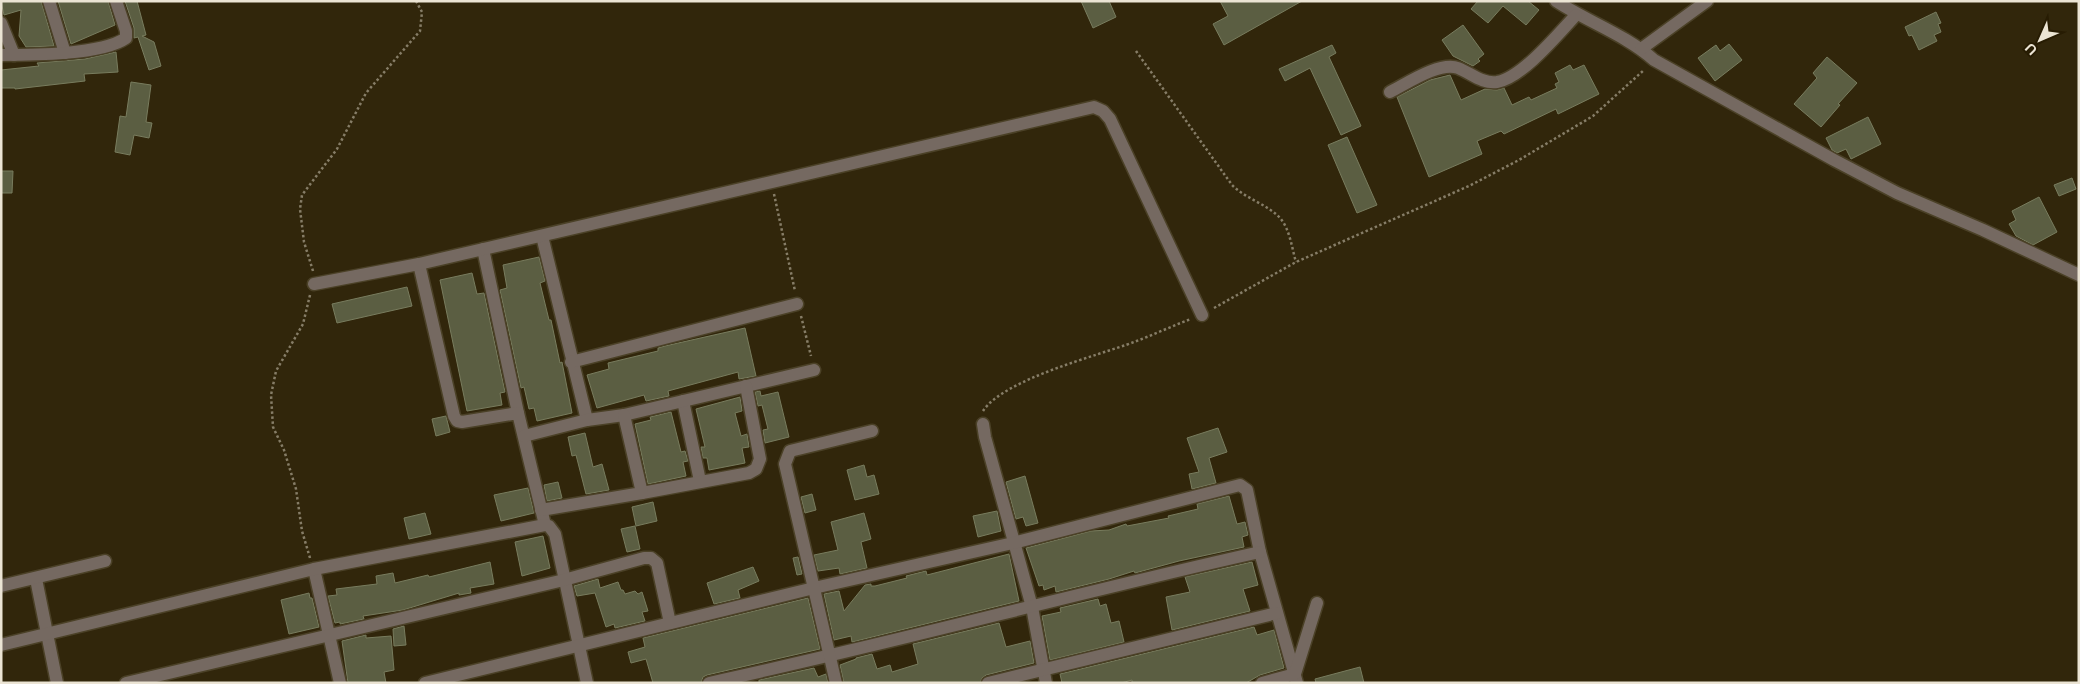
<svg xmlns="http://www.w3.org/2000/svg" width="2080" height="684" font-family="Arial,sans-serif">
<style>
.building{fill:#5b5e42;stroke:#787c5e}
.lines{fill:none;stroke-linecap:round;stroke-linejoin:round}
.minor-casing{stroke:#4b4127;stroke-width:15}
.path{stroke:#867d67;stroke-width:2.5;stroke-dasharray:2.5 2.5;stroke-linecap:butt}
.minor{stroke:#756961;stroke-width:12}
</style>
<rect width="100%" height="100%" fill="#31260b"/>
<g class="building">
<path d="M1,1H41L54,46L26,47L19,36L21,10L4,15Z"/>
<path d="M58,1H108L115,25L71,44Z"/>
<path d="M125,1H137L146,35L142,36L154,42L161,66L149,70L138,37L134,38V28Z"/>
<path d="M1081,1H1109L1116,17L1093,28Z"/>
<path d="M1220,1H1302L1224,45L1213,24L1228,16Z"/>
<path d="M1478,1H1528L1539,10L1526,25L1503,6L1488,23L1471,9Z"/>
<path d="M1936,12L1941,23L1938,24L1941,32L1934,35L1937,41L1919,50L1912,35L1909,36L1905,27Z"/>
<path d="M1463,25L1484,54L1478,59L1480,61L1473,66L1453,56L1442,40Z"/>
<path d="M1729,44L1742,60L1715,81L1698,58L1716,45L1720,51Z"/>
<path d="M1332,45L1336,53L1329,57L1361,126L1341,135L1310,68L1285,81L1279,69Z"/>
<path d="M116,52L118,72L84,74L85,81L15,89V88H1V70L39,66L37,63L85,59Z"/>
<path d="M1827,57L1857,83L1838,104L1840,105L1821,127L1794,104L1817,78L1813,73Z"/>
<path d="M1570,65L1573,70L1584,65L1599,94L1558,114L1556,109L1504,134L1501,131L1477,141L1482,154L1429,177L1397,97L1430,80L1450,75L1461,100L1485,89L1497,90L1504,88L1512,105L1529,97L1531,100L1557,88L1555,84L1559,82L1555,73Z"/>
<path d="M131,82L151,85L146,122L152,123L149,138L134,135L130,155L115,152L120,116L126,117Z"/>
<path d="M1868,117L1881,144L1851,159L1846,149L1837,153L1832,150L1826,138Z"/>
<path d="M1347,137L1377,205L1357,213L1328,145Z"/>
<path d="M1,171H13L12,193H1Z"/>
<path d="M2072,178L2076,189L2059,196L2054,185Z"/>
<path d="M2039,197L2057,232L2033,245L2016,236L2009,224L2016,220L2012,211Z"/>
<path d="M539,257L545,281L540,283L549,320H551L560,363L562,362L572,413L537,421L534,408L529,409L524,387L521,388L500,290L507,288L503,265Z"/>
<path d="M472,273L477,294L484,293L505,392L500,393L502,405L467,411L440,280Z"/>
<path d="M407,287L412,306L337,323L332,304Z"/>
<path d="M745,328L756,376L739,379L738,372L668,391L669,396L646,401L644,395L597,408L587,375L609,369L608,363L658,351V348L665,346Z"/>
<path d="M760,391L761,396L778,392L789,437L765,443L763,430L768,429L762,405L758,406L755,392Z"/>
<path d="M740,397L742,411L735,413L741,436L747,434L749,447L742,448L745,463L709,470L707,458H703L701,447H705L696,409Z"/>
<path d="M671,412L681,452L685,451L688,461L683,462L686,476L648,484L635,424L651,420L650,417Z"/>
<path d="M446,416L450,432L436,436L432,419Z"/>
<path d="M1218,428L1227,452L1209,458L1216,483L1192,489L1189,474L1199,472L1187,438Z"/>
<path d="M585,433L593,467L602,464L609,490L586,494L576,455L572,456L568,437Z"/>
<path d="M864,465L867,477L874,475L879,494L855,500L847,470Z"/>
<path d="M1025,476L1038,523L1026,526L1023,517L1016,519L1006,482Z"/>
<path d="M558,482L562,498L547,501L544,485Z"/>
<path d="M528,488L534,513L501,521L494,495Z"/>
<path d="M812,494L816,510L805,513L801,497Z"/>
<path d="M1229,496L1237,524L1245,522L1248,535L1242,537L1244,547L1179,561L1135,573L1134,571L1109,579L1056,592L1055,586L1044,590L1043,585L1039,586L1026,548L1091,531L1109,530L1126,524L1127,526L1169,518L1168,516L1198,509L1197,504Z"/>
<path d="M653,502L657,521L636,526L632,507Z"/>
<path d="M997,511L1001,531L978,537L973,516Z"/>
<path d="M425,513L431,534L409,539L404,518Z"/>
<path d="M864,513L871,539L861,542L867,568L840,574L839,568L818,571L814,555L838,550L831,522Z"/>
<path d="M635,526L640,549L627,552L621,529Z"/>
<path d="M543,536L550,568L522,576L515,542Z"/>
<path d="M1009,554L1019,601L852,642L851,636L834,640L824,594L839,591L844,611L865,585L871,584V586H875L907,578L906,576L926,571L927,575Z"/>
<path d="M798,557L802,574L797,575L793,558Z"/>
<path d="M490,562L494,584L470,588L471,593L459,595V593L403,610L363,616L364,619L340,624V622L335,623L328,596L337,595L336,589L377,584L376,576L393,573L395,583L428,575L429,577Z"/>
<path d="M1252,562L1258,585L1243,589L1250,611L1172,630L1166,597L1190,592L1185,577Z"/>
<path d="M753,567L759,581L738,590L740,598L714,604L707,583Z"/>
<path d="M598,579L600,588L618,582L621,590H623L625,594L635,591L638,594L642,592L648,611L642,612L645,621L615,628L614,624L606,627L595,593L577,596L574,586Z"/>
<path d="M309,593L310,598H312L319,627L289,634L281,600Z"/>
<path d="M808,598L820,649L707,675L703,677L701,683H653L646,659L631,663L628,652L645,647L643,638Z"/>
<path d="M1098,599L1100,606L1106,604L1111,623L1119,621L1124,642L1050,660L1042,616L1061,612L1060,608Z"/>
<path d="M999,623L1006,647L1030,641L1034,663L986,675L982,678L980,683H844L840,665L856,659V658L872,654L877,669L890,665L892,672L918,664L913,644Z"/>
<path d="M404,626L406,645L394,646L393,629Z"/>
<path d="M1254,627L1257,635L1274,630L1284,668L1260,675L1246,683H1132V680L1121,683H1062L1060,674Z"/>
<path d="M366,635V638L391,636L394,670L384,672L386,683H348L342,641Z"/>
<path d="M1360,667L1364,683H1316L1315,679Z"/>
<path d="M814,668L818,677L826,674L828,683H759V680Z"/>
</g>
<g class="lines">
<defs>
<g id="minor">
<path d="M49,1L65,53"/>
<path d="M1556,1C1588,22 1626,35 1654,60L1834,160L1897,193L1983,230L2079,275"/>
<path d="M1,23L14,55"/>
<path d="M1641,49L1707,1"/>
<path d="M1,55C31,55 102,55 126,38V31L116,1"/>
<path d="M1390,92C1406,84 1440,61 1458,68C1471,73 1482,84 1497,82C1522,78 1559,33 1576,15"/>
<path d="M542,236L587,420"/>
<path d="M483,249L518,413"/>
<path d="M419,264L454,416L457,421L462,422L518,413L545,525"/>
<path d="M314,284L419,264L1094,107L1103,111L1110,119L1202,315"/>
<path d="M571,362L797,304"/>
<path d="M683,401L700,481"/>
<path d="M983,424L985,437L1032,607L1046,683"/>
<path d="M524,436L587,420L624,415L814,370"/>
<path d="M642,493L749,473L756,469L760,459L746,386"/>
<path d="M541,510L642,493L624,415"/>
<path d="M314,569L340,683"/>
<path d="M36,579L57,683"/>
<path d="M1,586L105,561"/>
<path d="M1,645L314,569L545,525L549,526L555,534L587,683"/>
<path d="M126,683L564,580L644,558H651L657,563L670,623"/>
<path d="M425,683L814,588L1013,543L1240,485L1247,490L1260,552L1297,683"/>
<path d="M709,683C894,643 1076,593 1260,552"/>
<path d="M836,683L785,464L790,451L872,431"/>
<path d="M988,683L1277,613"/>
<path d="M1262,683L1295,674L1317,603"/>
</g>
</defs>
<use href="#minor" class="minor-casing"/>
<g class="path">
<path d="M1136,51L1232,185C1246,199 1267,204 1280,218C1290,229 1292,249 1296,262"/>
<path d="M774,194L795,291"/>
<path d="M313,271L304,242L300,209L302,195L337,149L366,93L420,31L422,12L416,1"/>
<path d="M310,295L303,324L276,371L271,395L273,427L284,450L296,489L302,531L310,558"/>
<path d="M1214,308L1296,262L1469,186L1519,160L1593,116L1644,70"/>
<path d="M801,316L811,356"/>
<path d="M983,411C1004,379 1097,356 1134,342C1153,335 1172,326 1191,319"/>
</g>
<use href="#minor" class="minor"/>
</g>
<rect width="2080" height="684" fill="none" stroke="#ebe4d4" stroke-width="5"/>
<g transform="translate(2040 40) rotate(225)" stroke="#271c03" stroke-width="4" paint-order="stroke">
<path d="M0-4L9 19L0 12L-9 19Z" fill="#ebe4d4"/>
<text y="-8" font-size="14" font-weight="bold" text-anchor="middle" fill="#ebe4d4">U</text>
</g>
</svg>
